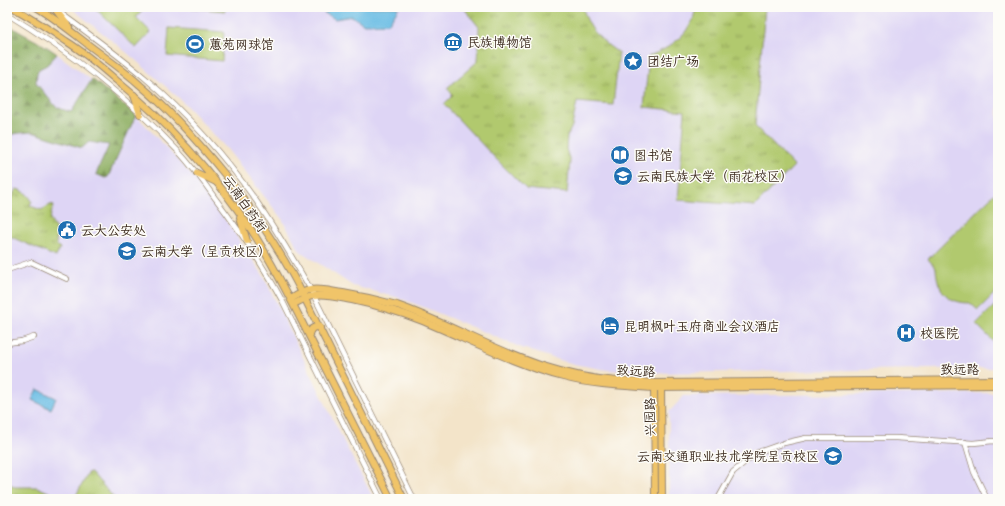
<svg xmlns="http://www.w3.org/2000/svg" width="1005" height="506" font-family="'Comic Neue','LXGW WenKai TC',sans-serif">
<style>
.built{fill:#ded5f5}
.grass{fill:url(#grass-tufts);stroke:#767a46}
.forest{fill:url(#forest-firs);stroke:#646c40}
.garden{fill:#b1c96e;stroke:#767a46}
.water{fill:#67bce4;stroke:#517381}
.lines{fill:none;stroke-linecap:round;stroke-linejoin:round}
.minor-casing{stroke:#978774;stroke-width:6}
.major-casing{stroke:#978774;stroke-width:8}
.minor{stroke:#fff;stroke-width:4.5}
.major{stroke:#f0c469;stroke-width:6}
.labels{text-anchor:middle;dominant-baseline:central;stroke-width:3;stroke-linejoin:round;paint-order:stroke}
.poi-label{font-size:13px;fill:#3b2a1e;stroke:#fdfcf7;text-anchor:start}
.street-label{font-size:13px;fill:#3b2a1e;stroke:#fdfcf7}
</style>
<defs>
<pattern id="grass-tufts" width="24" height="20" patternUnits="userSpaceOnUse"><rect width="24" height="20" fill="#b1c96e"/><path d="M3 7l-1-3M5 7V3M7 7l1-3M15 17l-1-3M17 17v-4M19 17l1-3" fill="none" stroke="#91a35a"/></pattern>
<pattern id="forest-firs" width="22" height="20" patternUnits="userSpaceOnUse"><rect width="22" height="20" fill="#8cad61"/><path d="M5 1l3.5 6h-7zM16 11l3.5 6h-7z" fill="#748d4f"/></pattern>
</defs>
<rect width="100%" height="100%" fill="#fdfcf7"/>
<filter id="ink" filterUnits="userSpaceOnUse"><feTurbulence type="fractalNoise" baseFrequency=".025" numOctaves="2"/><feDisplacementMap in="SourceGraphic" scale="8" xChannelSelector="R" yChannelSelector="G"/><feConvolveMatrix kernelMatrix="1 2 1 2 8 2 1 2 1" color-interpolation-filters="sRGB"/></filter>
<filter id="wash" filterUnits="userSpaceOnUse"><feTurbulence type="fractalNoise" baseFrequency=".012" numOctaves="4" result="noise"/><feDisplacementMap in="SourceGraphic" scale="16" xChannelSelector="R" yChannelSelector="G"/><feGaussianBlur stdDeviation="0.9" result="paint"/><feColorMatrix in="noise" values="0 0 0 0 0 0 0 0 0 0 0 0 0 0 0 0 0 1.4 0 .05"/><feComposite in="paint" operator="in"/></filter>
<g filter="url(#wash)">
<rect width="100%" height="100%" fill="#f3e4c9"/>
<g class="built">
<path d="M70,7H998V368L651,373L607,370L568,363L522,348L421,306L396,297L353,286L300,251L282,219L227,149L179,98L125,51Z"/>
<path d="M7,23L12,27L26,36L48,47L114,97L126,108L136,115L196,180L230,226L263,275L346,446L374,499H7Z"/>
<path d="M998,393V499H669V412L684,396Z"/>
</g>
<g class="grass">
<path d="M463,7H583C587,28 602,42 619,53L613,105L577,102L572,126L567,137L566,149L570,161L567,193L526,189L495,158L444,104L453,95L447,88L478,61L479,27Z"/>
<path d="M696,7H765L755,126L794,166L755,206L678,200L685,111L644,107L649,56C668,49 683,39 693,20C694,16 695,11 696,7Z"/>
<path d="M16,189C23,190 28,194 32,201L30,205L33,207L41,210C46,208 50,203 54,205L51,214L50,220C57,230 57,232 56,244L60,248L56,257L7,235V206Z"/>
<path d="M89,472H91L115,499H74Z"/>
<path d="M7,482L15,487H37L64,499H7Z"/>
</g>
<path class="forest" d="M7,23C22,36 41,41 57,54L47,65L39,69L37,73L36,83L56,107L70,112L72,111L92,79L136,115L108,177L105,178L96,174L109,145L89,142L82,148L32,132L20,133L7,135Z"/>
<g class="garden">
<path d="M94,7H146L136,17L151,32L136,48Z"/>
<path d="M192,7H226L225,11L192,8Z"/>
<path d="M169,28L224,32L222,61L167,56Z"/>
<path d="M995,193L998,196V290L978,310L970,303C947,303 937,290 936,268L928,259Z"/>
<path d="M998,302V338L994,342L976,324Z"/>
</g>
<g class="water">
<path d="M314,7H399L389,23L364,24L352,16L335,19Z"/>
<path d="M37,389L56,398L51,409L32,400Z"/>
</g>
</g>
<g filter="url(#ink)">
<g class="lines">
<defs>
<g id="minor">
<path d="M59,12C88,33 118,55 145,78C186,113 226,158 257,202C276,230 294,260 311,290L414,499"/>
<path d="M7,14C70,52 127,97 177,150C191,165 203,181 215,198C240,231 263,265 283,302L381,499"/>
<path d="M7,270L31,262L67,279"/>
<path d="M7,343L22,341L34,337"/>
<path d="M965,442L974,472L987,499"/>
<path d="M718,499L733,472L756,453L784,443L806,438H896L973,443L993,441L998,442"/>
</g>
<g id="major">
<path d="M12,7C31,18 49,29 66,41C84,52 100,66 116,80C169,123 214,174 252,231C270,259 286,290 301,320C331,379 361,439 391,499"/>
<path d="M36,7C55,18 73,33 90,46C107,59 125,71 140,85C172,112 200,144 226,176C238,192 251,208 262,225C276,246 290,269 302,293L404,499"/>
<path d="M55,9L69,27"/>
<path d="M134,95L140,114"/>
<path d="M197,173L216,182"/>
<path d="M240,218L247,241"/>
<path d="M291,299C297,295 303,291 310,290C321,288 333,292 343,293C361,296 379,300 397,305C446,322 491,349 540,365C565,373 591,379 617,381C630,382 642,382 654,383L998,380"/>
<path d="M294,304C300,301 306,297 313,296C325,294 340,298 352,300C375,305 398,311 420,320C467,339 513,364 563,377C593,385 624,386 654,388L998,385"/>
<path d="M309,334C311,328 314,326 320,328"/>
<path d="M661,384L662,499"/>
<path d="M654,385L655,499"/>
</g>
</defs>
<use href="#minor" class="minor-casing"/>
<use href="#major" class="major-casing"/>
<use href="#minor" class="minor"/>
<use href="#major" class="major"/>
</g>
</g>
<defs>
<symbol id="museum-disc" viewBox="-11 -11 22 22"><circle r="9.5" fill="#1f6fb2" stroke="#fdfcf7"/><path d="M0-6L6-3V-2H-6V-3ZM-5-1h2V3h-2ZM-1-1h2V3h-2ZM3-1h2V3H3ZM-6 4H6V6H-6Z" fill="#fff"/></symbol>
<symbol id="stadium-disc" viewBox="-11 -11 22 22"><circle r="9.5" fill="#1f6fb2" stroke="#fdfcf7"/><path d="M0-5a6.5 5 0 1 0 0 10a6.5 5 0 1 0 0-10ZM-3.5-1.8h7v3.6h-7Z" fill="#fff"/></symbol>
<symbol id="sight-disc" viewBox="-11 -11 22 22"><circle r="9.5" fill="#1f6fb2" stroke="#fdfcf7"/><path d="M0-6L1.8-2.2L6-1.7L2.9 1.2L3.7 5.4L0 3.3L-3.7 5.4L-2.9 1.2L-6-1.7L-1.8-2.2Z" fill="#fff"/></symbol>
<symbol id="library-disc" viewBox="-11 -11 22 22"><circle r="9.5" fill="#1f6fb2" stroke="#fdfcf7"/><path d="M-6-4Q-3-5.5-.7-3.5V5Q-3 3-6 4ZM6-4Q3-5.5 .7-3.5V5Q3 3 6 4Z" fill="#fff"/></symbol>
<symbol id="university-disc" viewBox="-11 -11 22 22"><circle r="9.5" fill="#1f6fb2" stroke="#fdfcf7"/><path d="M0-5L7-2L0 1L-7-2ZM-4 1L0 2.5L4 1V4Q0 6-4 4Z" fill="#fff"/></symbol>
<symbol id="civic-disc" viewBox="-11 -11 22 22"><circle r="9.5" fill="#1f6fb2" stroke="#fdfcf7"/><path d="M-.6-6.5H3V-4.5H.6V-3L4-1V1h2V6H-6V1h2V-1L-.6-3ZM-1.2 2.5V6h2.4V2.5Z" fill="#fff"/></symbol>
<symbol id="hotel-disc" viewBox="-11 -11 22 22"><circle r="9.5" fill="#1f6fb2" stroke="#fdfcf7"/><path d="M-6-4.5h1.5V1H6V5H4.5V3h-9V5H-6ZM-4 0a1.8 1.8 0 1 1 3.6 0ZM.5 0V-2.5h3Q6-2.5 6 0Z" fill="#fff"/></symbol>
<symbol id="hospital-disc" viewBox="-11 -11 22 22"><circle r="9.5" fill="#1f6fb2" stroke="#fdfcf7"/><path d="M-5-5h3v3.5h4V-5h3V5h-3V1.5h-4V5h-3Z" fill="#fff"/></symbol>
</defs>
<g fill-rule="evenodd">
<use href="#museum-disc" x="442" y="31" width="22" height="22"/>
<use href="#stadium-disc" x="184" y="33" width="22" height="22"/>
<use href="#sight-disc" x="622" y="50" width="22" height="22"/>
<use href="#library-disc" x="609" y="144" width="22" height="22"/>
<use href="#university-disc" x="612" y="165" width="22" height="22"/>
<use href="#civic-disc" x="56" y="219" width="22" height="22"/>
<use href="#university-disc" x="116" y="240" width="22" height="22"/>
<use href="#hotel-disc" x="599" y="315" width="22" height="22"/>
<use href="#hospital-disc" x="895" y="322" width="22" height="22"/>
<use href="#university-disc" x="822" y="445" width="22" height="22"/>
</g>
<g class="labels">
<g class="poi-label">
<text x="467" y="42">民族博物馆</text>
<text x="209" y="44">蕙苑网球馆</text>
<text x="647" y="61">团结广场</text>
<text x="634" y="155">图书馆</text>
<text x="637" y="176">云南民族大学（雨花校区）</text>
<text x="81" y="230">云大公安处</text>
<text x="141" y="251">云南大学（呈贡校区）</text>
<text x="624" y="326">昆明枫叶玉府商业会议酒店</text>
<text x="920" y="333">校医院</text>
<text x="819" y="456" text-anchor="end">云南交通职业技术学院呈贡校区</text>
</g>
<g class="street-label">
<text transform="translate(245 204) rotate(55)">云南白药街</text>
<text x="960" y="369">致远路</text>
<text transform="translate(636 371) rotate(3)">致远路</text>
<text transform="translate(650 417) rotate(-91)">兴园路</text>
</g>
</g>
<rect width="1005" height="506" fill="none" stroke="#fdfcf7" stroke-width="24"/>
</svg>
